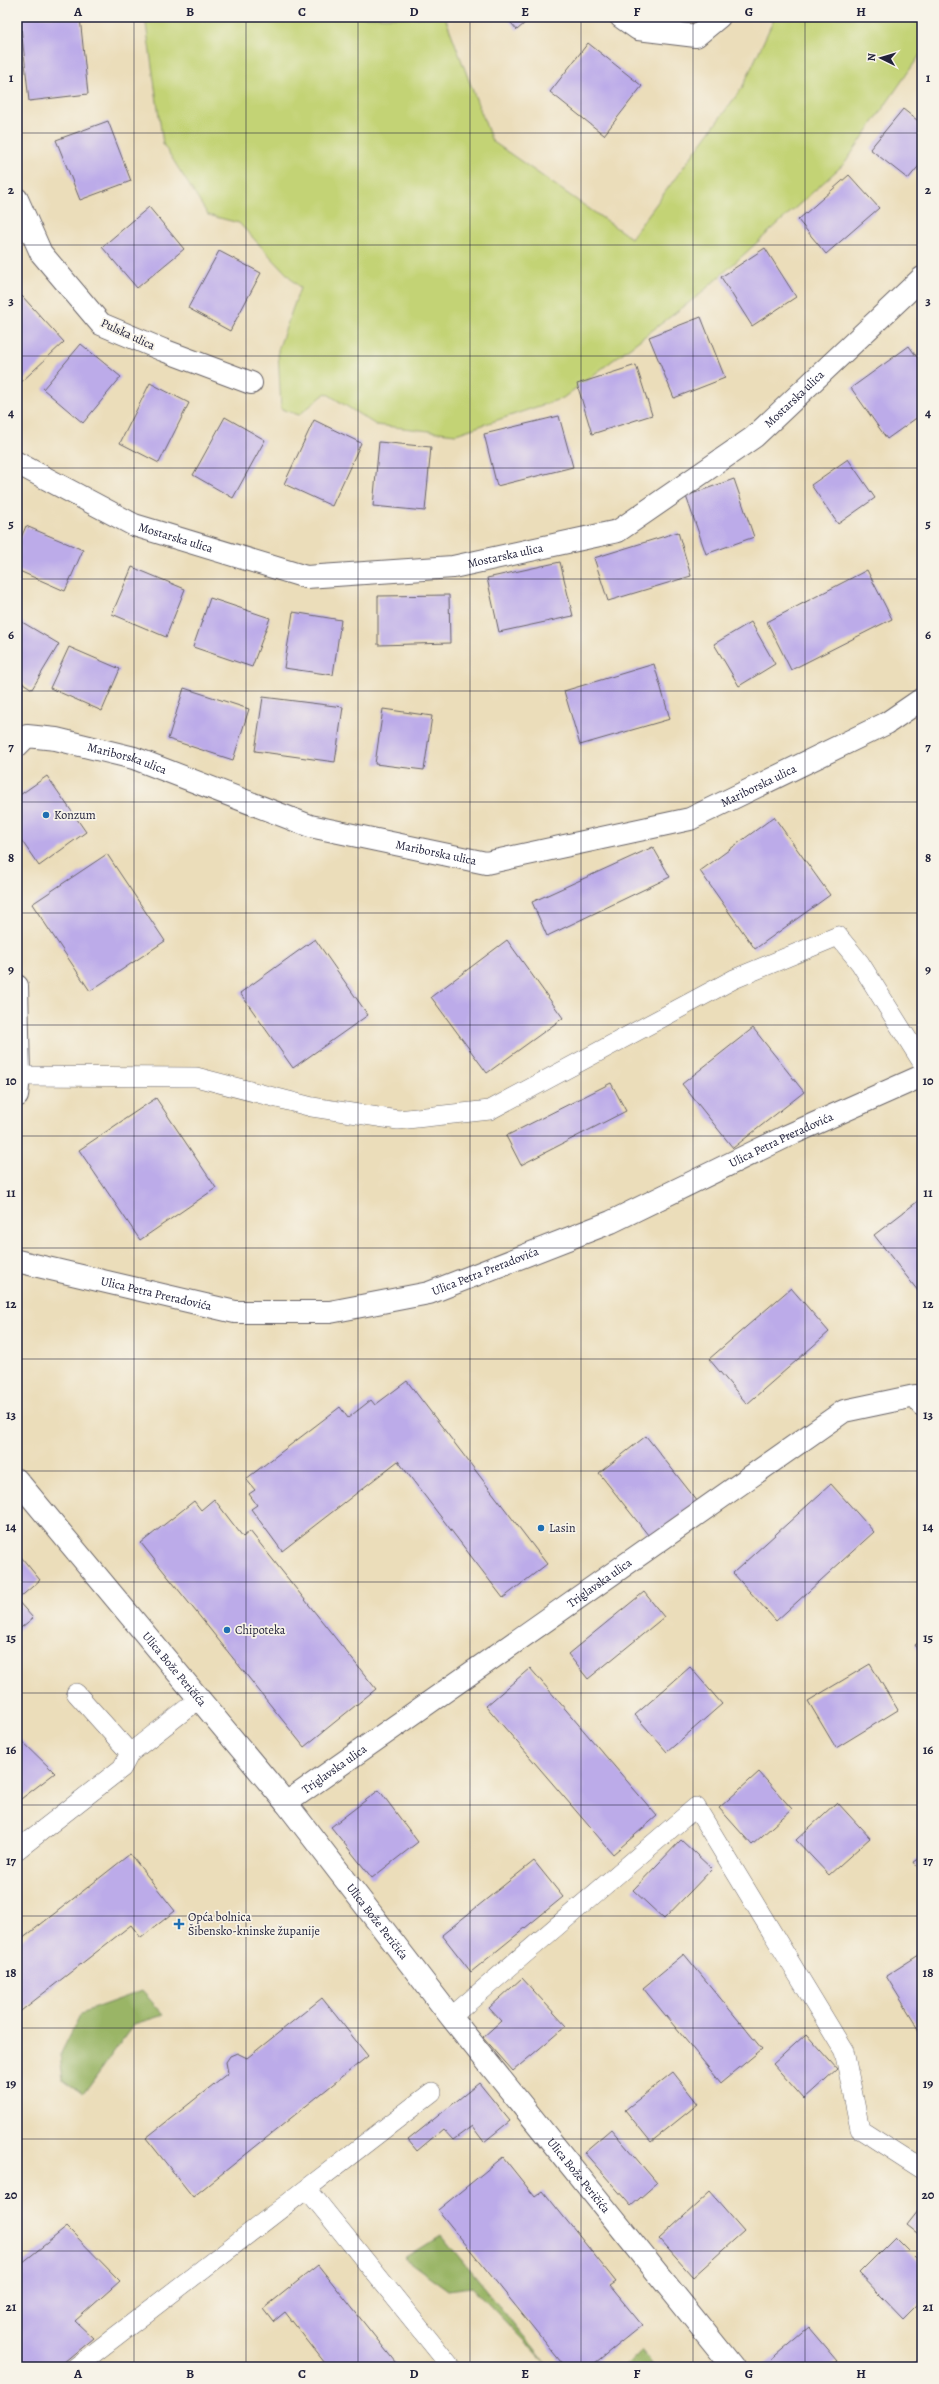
<svg xmlns="http://www.w3.org/2000/svg" width="939" height="2384" font-family="Alegreya,serif">
<style>
.green{fill:#c3d375;stroke:#727a58}
.forest{fill:#9ab566;stroke:#5e6c50}
.building{fill:#bcabe9}
.lines{fill:none;stroke-linecap:round;stroke-linejoin:round}
.service-casing{stroke:#686367;stroke-width:20}
.minor-casing{stroke:#686367;stroke-width:24}
.tertiary-casing{stroke:#686367;stroke-width:24}
.service{stroke:#fff;stroke-width:19}
.minor{stroke:#fff;stroke-width:22}
.tertiary{stroke:#fff;stroke-width:22}
.grid{fill:none;stroke:#22223b;stroke-width:1;stroke-opacity:0.55}
.poi-dot{fill:#1f6fb2;stroke:#f7f3e8;stroke-width:1.5}
.labels{text-anchor:middle;dominant-baseline:central;stroke-width:3.5;stroke-linejoin:round;paint-order:stroke}
.street-label{font-size:12px;fill:#22223b;stroke:#f7f3e8}
.poi-label{font-size:12px;fill:#22223b;stroke:#f7f3e8;text-anchor:start}
.neatline{fill:none;stroke:#22223b;stroke-width:1.5}
.grid-label{font-size:13px;text-anchor:middle;font-weight:bold;fill:#22223b}
</style>
<rect width="100%" height="100%" fill="#f7f3e8"/>
<filter id="ink" filterUnits="userSpaceOnUse"><feTurbulence type="fractalNoise" baseFrequency=".025" numOctaves="2"/><feDisplacementMap in="SourceGraphic" scale="8" xChannelSelector="R" yChannelSelector="G"/><feConvolveMatrix kernelMatrix="1 2 1 2 8 2 1 2 1" color-interpolation-filters="sRGB"/></filter>
<filter id="wash" filterUnits="userSpaceOnUse"><feTurbulence type="fractalNoise" baseFrequency=".012" numOctaves="4" result="noise"/><feDisplacementMap in="SourceGraphic" scale="16" xChannelSelector="R" yChannelSelector="G"/><feGaussianBlur stdDeviation="0.9" result="paint"/><feColorMatrix in="noise" values="0 0 0 0 0 0 0 0 0 0 0 0 0 0 0 0 0 1.4 0 .05"/><feComposite in="paint" operator="in"/></filter>
<g filter="url(#wash)">
<rect width="100%" height="100%" fill="#ebddba"/>
<path class="green" d="M145,17H445L492,141L631,238L742,88L775,17H922V52L845,163L699,295L563,398L456,434L376,425L326,393L299,415L281,409L278,350L300,288L239,223L208,215L163,144Z"/>
<g class="forest">
<path d="M142,1991L164,2015L134,2024L83,2094L63,2080L60,2055L81,2013Z"/>
<path d="M441,2235L549,2367L472,2287L448,2290L404,2258Z"/>
<path d="M642,2350L654,2367H625Z"/>
</g>
<g id="blocks">
<g class="building">
<path d="M20,17H80L88,94L29,101Z"/>
<path d="M506,17H532L517,30Z"/>
<path d="M588,43L642,86L604,135L550,92Z"/>
<path d="M903,109L922,124V162L908,179L870,149Z"/>
<path d="M108,121L131,181L80,200L56,140Z"/>
<path d="M849,175L879,208L826,254L798,220Z"/>
<path d="M149,207L184,249L137,288L102,247Z"/>
<path d="M765,248L796,297L752,326L721,277Z"/>
<path d="M219,251L261,273L230,331L188,308Z"/>
<path d="M22,296L64,342L17,386V301Z"/>
<path d="M701,317L725,378L674,398L649,337Z"/>
<path d="M81,344L121,377L83,423L43,389Z"/>
<path d="M909,346L922,364V414L887,439L851,388Z"/>
<path d="M636,365L652,415L592,434L577,384Z"/>
<path d="M150,383L189,403L159,463L120,443Z"/>
<path d="M559,416L573,467L497,486L484,434Z"/>
<path d="M225,417L265,440L233,498L193,475Z"/>
<path d="M314,420L361,443L332,506L284,484Z"/>
<path d="M379,442L431,447L425,511L373,506Z"/>
<path d="M848,459L875,498L838,524L811,485Z"/>
<path d="M734,479L754,537L706,554L686,496Z"/>
<path d="M26,526L83,550L65,591L17,570V547Z"/>
<path d="M678,532L691,576L608,601L594,558Z"/>
<path d="M560,562L573,616L499,632L487,578Z"/>
<path d="M132,567L185,589L166,637L112,614Z"/>
<path d="M867,570L892,619L791,670L767,622Z"/>
<path d="M449,595L450,643L378,645V596Z"/>
<path d="M210,598L270,618L252,667L193,647Z"/>
<path d="M293,612L341,620L333,675L284,668Z"/>
<path d="M17,619L59,644L32,689L17,679Z"/>
<path d="M751,622L775,664L739,686L714,644Z"/>
<path d="M69,647L120,669L102,711L50,688Z"/>
<path d="M654,664L670,719L580,745L564,691Z"/>
<path d="M184,688L249,709L233,760L168,739Z"/>
<path d="M263,697L343,707L335,762L255,751Z"/>
<path d="M383,709L432,716L424,770L375,764Z"/>
<path d="M47,776L86,832L39,866L17,834V797Z"/>
<path d="M774,817L830,895L755,949L700,871Z"/>
<path d="M653,847L670,877L547,936L532,902Z"/>
<path d="M107,854L165,941L90,991L32,904Z"/>
<path d="M315,939L368,1015L293,1068L240,993Z"/>
<path d="M507,940L563,1018L487,1073L431,997Z"/>
<path d="M753,1028L804,1092L733,1148L682,1084Z"/>
<path d="M611,1083L626,1111L521,1165L506,1136Z"/>
<path d="M156,1098L216,1188L140,1240L79,1150Z"/>
<path d="M922,1198V1296L874,1235Z"/>
<path d="M791,1288L829,1332L747,1404L709,1359Z"/>
<path d="M407,1381L547,1564L503,1598L398,1461L282,1551L251,1509L257,1505L249,1494L255,1490L246,1479L340,1407L348,1418L371,1400L375,1405Z"/>
<path d="M646,1436L698,1502L652,1540L599,1473Z"/>
<path d="M831,1484L874,1532L776,1621L733,1573Z"/>
<path d="M214,1499L243,1537L250,1531L376,1689L304,1747L141,1543L194,1501L201,1510Z"/>
<path d="M17,1552L40,1580L17,1600L33,1618L17,1631Z"/>
<path d="M644,1592L664,1617L588,1679L568,1654Z"/>
<path d="M922,1640V1656L915,1645Z"/>
<path d="M870,1664L898,1710L836,1748L808,1701Z"/>
<path d="M690,1667L722,1704L667,1752L635,1715Z"/>
<path d="M530,1668L657,1816L613,1854L486,1706Z"/>
<path d="M17,1736L55,1773L17,1802Z"/>
<path d="M759,1772L792,1809L752,1845L719,1808Z"/>
<path d="M379,1790L418,1842L372,1878L331,1827Z"/>
<path d="M837,1802L870,1838L829,1875L796,1840Z"/>
<path d="M681,1840L712,1869L664,1919L633,1890Z"/>
<path d="M130,1854L175,1911L141,1938L131,1925L17,2014V1943Z"/>
<path d="M922,1857V1875L914,1862Z"/>
<path d="M534,1861L563,1897L471,1972L442,1935Z"/>
<path d="M922,1953V2034L886,1976Z"/>
<path d="M684,1954L762,2049L721,2083L643,1988Z"/>
<path d="M522,1978L566,2026L513,2071L483,2037L501,2021L489,2008Z"/>
<path d="M322,1998L368,2056L193,2197L146,2138L228,2073L226,2062L230,2056L237,2053L247,2058Z"/>
<path d="M806,2034L837,2069L804,2099L773,2064Z"/>
<path d="M673,2072L698,2104L651,2142L625,2110Z"/>
<path d="M479,2083L510,2121L484,2142L472,2126L453,2140L443,2129L417,2151L408,2140Z"/>
<path d="M611,2129L657,2183L631,2206L584,2152Z"/>
<path d="M503,2157L535,2197L543,2191L616,2282L610,2286L642,2325L590,2367H565L438,2210Z"/>
<path d="M710,2192L744,2231L693,2277L659,2239Z"/>
<path d="M922,2206V2237L907,2225Z"/>
<path d="M67,2227L120,2281L75,2321L93,2338L58,2367H22L17,2365V2267Z"/>
<path d="M895,2237L922,2264V2300L903,2319L859,2273Z"/>
<path d="M318,2265L399,2367H328L285,2312L273,2322L263,2309Z"/>
<path d="M809,2328L837,2361L829,2367H763Z"/>
<path d="M922,2357V2367H911Z"/>
</g>
</g>
</g>
<g filter="url(#ink)">
<use href="#blocks" fill-opacity="0" stroke="#686367" stroke-width="1"/>
<g class="lines">
<defs>
<g id="service">
<path d="M19,1076L196,1077L312,1107L398,1120L490,1110L734,979L838,936L860,963L922,1062"/>
<path d="M76,1693L130,1753L199,1699"/>
<path d="M17,1850L122,1768L130,1753"/>
<path d="M451,2017L696,1807L844,2051L860,2129L922,2169"/>
<path d="M308,2190L451,2367"/>
<path d="M76,2367L432,2092"/>
</g>
<g id="minor">
<path d="M621,17L638,29L696,36L719,17"/>
<path d="M17,199L41,253L101,324L163,350L251,383"/>
<path id="s1" d="M17,463L134,525L306,577L453,567L618,531L754,437L922,278"/>
<path id="s2" d="M17,746L27,736L56,739L134,758L310,826L486,863L690,819L887,723L922,699"/>
<path id="s3" d="M17,1261L235,1312H330L429,1293L611,1222L787,1136L922,1076"/>
<path id="s4" d="M17,1480L286,1803L451,2017L733,2367"/>
<path id="s5" d="M286,1803L844,1411L915,1396L922,1405"/>
</g>
<path id="tertiary" d="M17,986L19,1076L17,1096"/>
</defs>
<use href="#service" class="service-casing"/>
<use href="#minor" class="minor-casing"/>
<use href="#tertiary" class="tertiary-casing"/>
<use href="#service" class="service"/>
<use href="#minor" class="minor"/>
<use href="#tertiary" class="tertiary"/>
</g>
</g>
<path class="grid" d="M134,17V2367M246,17V2367M358,17V2367M470,17V2367M581,17V2367M693,17V2367M805,17V2367M17,133H922M17,245H922M17,356H922M17,468H922M17,579H922M17,691H922M17,802H922M17,913H922M17,1025H922M17,1136H922M17,1248H922M17,1359H922M17,1471H922M17,1582H922M17,1693H922M17,1805H922M17,1916H922M17,2028H922M17,2139H922M17,2251H922"/>
<g class="poi-dot">
<circle cx="46" cy="815" r="4"/>
<circle cx="541" cy="1528" r="4"/>
<circle cx="227" cy="1630" r="4"/>
<path d="M177 1918h4v4h4v4h-4v4h-4v-4h-4v-4h4z"/>
</g>
<g class="labels">
<g class="street-label">
<text transform="translate(128 334) rotate(25)">Pulska ulica</text>
<text stroke="none"><textPath href="#s1" startOffset="849">Mostarska ulica</textPath></text>
<text stroke="none"><textPath href="#s1" startOffset="176">Mostarska ulica</textPath></text>
<text stroke="none"><textPath href="#s1" startOffset="513">Mostarska ulica</textPath></text>
<text stroke="none"><textPath href="#s2" startOffset="117">Mariborska ulica</textPath></text>
<text stroke="none"><textPath href="#s2" startOffset="777">Mariborska ulica</textPath></text>
<text stroke="none"><textPath href="#s2" startOffset="441">Mariborska ulica</textPath></text>
<text stroke="none"><textPath href="#s3" startOffset="804">Ulica Petra Preradovića</textPath></text>
<text stroke="none"><textPath href="#s3" startOffset="480">Ulica Petra Preradovića</textPath></text>
<text stroke="none"><textPath href="#s3" startOffset="143">Ulica Petra Preradovića</textPath></text>
<text stroke="none"><textPath href="#s5" startOffset="383">Triglavska ulica</textPath></text>
<text stroke="none"><textPath href="#s4" startOffset="246">Ulica Bože Peričića</textPath></text>
<text stroke="none"><textPath href="#s5" startOffset="59">Triglavska ulica</textPath></text>
<text stroke="none"><textPath href="#s4" startOffset="570">Ulica Bože Peričića</textPath></text>
<text stroke="none"><textPath href="#s4" startOffset="894">Ulica Bože Peričića</textPath></text>
</g>
<g class="poi-label">
<text x="54" y="815">Konzum</text>
<text x="549" y="1528">Lasin</text>
<text x="235" y="1630">Chipoteka</text>
<text x="188" y="1917">Opća bolnica<tspan x="188" dy="14">Šibensko-kninske županije</tspan></text>
</g>
</g>
<rect width="939" height="2384" fill="none" stroke="#f7f3e8" stroke-width="44"/>
<g transform="translate(881 58) rotate(275)" stroke="#f7f3e8" stroke-width="3" paint-order="stroke">
<path d="M0-3L7 15L0 10L-7 15Z" fill="#22223b"/>
<text y="-6" font-size="11" font-weight="bold" text-anchor="middle" fill="#22223b">N</text>
</g>
<rect x="22" y="22" width="895" height="2340" class="neatline"/>
<g class="grid-label">
<text x="78" y="16">A</text>
<text x="190" y="16">B</text>
<text x="302" y="16">C</text>
<text x="414" y="16">D</text>
<text x="525" y="16">E</text>
<text x="637" y="16">F</text>
<text x="749" y="16">G</text>
<text x="861" y="16">H</text>
<text x="11" y="82">1</text>
<text x="928" y="82">1</text>
<text x="11" y="194">2</text>
<text x="928" y="194">2</text>
<text x="11" y="305">3</text>
<text x="928" y="305">3</text>
<text x="11" y="417">4</text>
<text x="928" y="417">4</text>
<text x="11" y="528">5</text>
<text x="928" y="528">5</text>
<text x="11" y="639">6</text>
<text x="928" y="639">6</text>
<text x="11" y="751">7</text>
<text x="928" y="751">7</text>
<text x="11" y="862">8</text>
<text x="928" y="862">8</text>
<text x="11" y="974">9</text>
<text x="928" y="974">9</text>
<text x="11" y="1085">10</text>
<text x="928" y="1085">10</text>
<text x="11" y="1197">11</text>
<text x="928" y="1197">11</text>
<text x="11" y="1308">12</text>
<text x="928" y="1308">12</text>
<text x="11" y="1419">13</text>
<text x="928" y="1419">13</text>
<text x="11" y="1531">14</text>
<text x="928" y="1531">14</text>
<text x="11" y="1642">15</text>
<text x="928" y="1642">15</text>
<text x="11" y="1754">16</text>
<text x="928" y="1754">16</text>
<text x="11" y="1865">17</text>
<text x="928" y="1865">17</text>
<text x="11" y="1977">18</text>
<text x="928" y="1977">18</text>
<text x="11" y="2088">19</text>
<text x="928" y="2088">19</text>
<text x="11" y="2199">20</text>
<text x="928" y="2199">20</text>
<text x="11" y="2311">21</text>
<text x="928" y="2311">21</text>
<text x="78" y="2378">A</text>
<text x="190" y="2378">B</text>
<text x="302" y="2378">C</text>
<text x="414" y="2378">D</text>
<text x="525" y="2378">E</text>
<text x="637" y="2378">F</text>
<text x="749" y="2378">G</text>
<text x="861" y="2378">H</text>
</g>
</svg>
